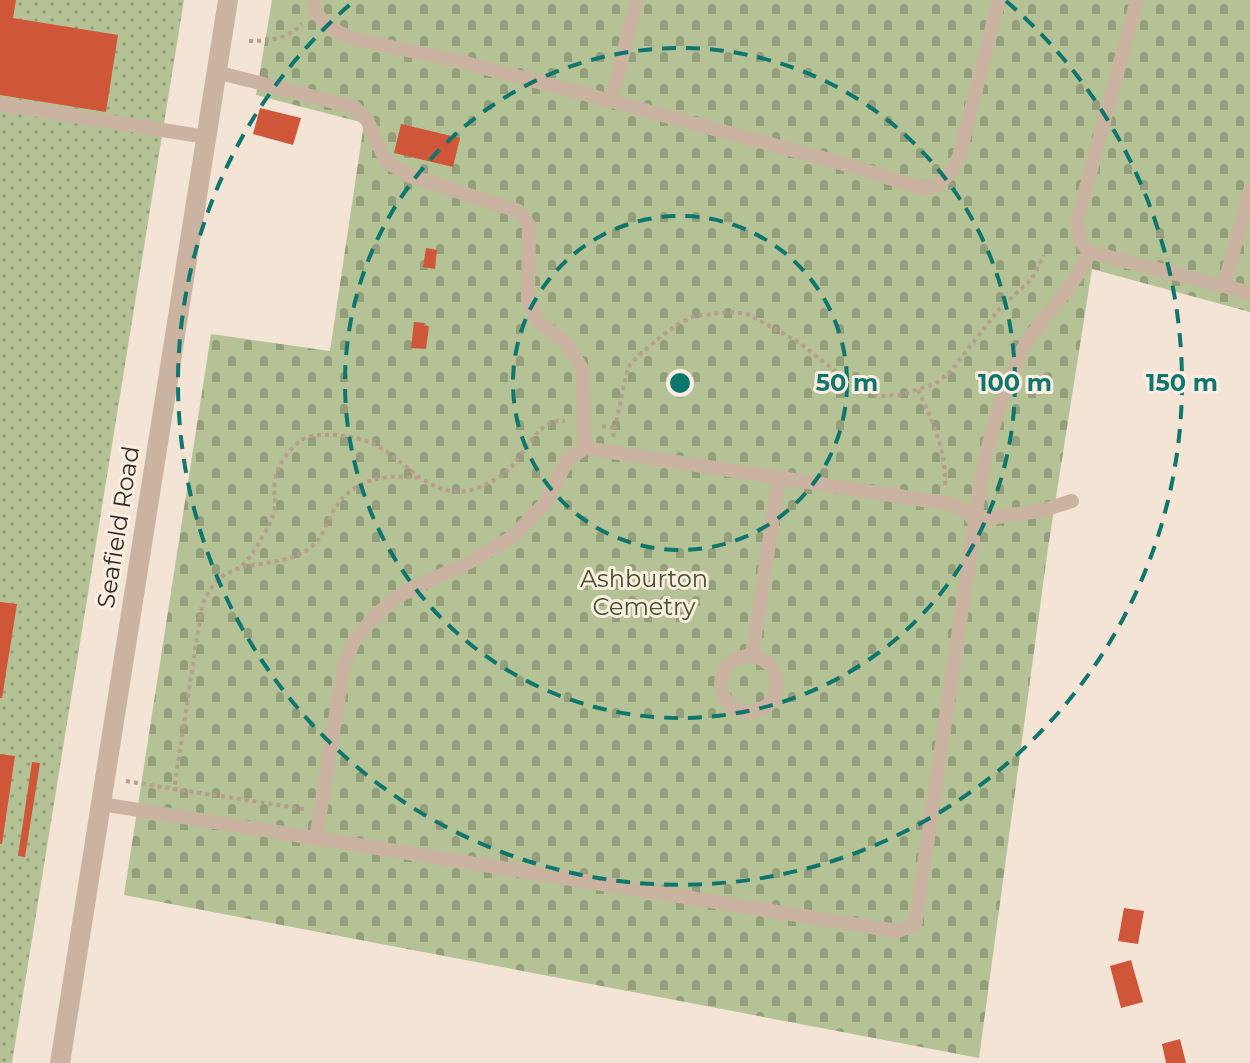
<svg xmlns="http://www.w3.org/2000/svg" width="1250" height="1063" font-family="Montserrat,sans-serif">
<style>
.cemetery{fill:url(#cemetery-stones)}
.park{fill:url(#park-dots)}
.building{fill:#cf5638}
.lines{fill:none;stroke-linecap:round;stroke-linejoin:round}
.path{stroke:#b79d8c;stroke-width:4;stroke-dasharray:4 4;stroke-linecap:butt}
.service{stroke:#cbb3a2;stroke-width:14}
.tertiary{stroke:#cbb3a2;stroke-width:20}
.ring{fill:none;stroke:#0f766e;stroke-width:4;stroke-dasharray:14 10}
.labels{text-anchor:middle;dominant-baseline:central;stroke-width:6;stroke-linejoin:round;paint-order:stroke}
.street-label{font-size:24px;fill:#352925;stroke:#faeee3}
.park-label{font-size:24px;fill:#465527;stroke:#faeee3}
.centre{fill:#0f766e;stroke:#faeee3;stroke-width:4}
.ring-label{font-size:24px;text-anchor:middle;font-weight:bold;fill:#0f766e;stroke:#faeee3;stroke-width:6;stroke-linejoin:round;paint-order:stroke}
</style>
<defs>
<pattern id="cemetery-stones" width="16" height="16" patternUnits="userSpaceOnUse" patternTransform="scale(2)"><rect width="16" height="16" fill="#b5c296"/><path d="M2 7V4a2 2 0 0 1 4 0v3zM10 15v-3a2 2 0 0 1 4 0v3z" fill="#949e7a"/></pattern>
<pattern id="park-dots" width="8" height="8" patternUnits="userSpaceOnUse" patternTransform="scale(2)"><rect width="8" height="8" fill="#b5c296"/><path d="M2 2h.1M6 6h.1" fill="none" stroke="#949e7a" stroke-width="1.8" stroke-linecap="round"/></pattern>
</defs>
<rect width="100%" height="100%" fill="#f3e4d6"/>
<path class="cemetery" d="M272,0H1250V312L1092,269L1048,548L979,1058L124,895L211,334L330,351L364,123L256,95Z"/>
<path class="park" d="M0,0H184L12,1063H0Z"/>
<g class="building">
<path d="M0,0H16L13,18L118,35L106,112L0,95Z"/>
<path d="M260,108L301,118L293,145L253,134Z"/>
<path d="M401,124L460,138L453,167L394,153Z"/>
<path d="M426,248L437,250L435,269L423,267Z"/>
<path d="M414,322L425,323L424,326H429L426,349L411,348Z"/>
<path d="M0,602L17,604L2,698H0Z"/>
<path d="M0,754L15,756L2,844H0Z"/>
<path d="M32,762L40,763L25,857L18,856Z"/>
<path d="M1124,908L1144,911L1138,944L1118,941Z"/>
<path d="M1131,960L1143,1002L1121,1008L1110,966Z"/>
<path d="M1180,1039L1186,1063H1166L1162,1044Z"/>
</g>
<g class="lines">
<g class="path">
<path d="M249,41C269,41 287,39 302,24"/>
<path d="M918,390C933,423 946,449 945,486"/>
<path d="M602,426L615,428"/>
<path d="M613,437L628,367L640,354L658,339L678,324L694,316L730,312L748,314L800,343L846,380L865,392L884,396L901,395L935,384L950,372L1001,307L1032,279L1044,255"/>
<path d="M243,567C265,562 297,562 313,545C324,535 328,520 335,508C354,478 386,474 418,478"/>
<path d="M126,781L174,789"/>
<path d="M304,809L174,789L202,605C207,594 213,583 223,576C228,572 234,571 239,568C248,562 256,548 261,539C268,529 273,518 275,506C275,498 273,489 275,481C277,465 288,451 300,441C308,435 319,435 329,435C347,435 366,439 381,448C410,466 433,499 471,490C485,486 498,479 508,470C525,454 538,417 565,421"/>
</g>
<g class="service">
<path d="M314,0L315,11L327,26L340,33L359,40L454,60L611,101L855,167L917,187L929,188L939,184L951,172L959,157L999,0"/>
<path d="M1137,0L1077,221L1079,239L1089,252L1224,286"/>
<path d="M216,72L354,107L367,120L386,161L410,176L518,211L529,225L528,299L538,321L568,345L582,369L585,448"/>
<path d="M611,101L637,0"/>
<path d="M0,104L206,137"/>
<path d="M1250,190L1224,286L1250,293"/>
<path d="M1072,501L1041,511L1008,515L975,522C982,464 996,402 1023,349C1038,322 1062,300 1078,274C1082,267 1085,259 1089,252"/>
<path d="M752,655L779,478"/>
<circle cx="749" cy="684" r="28"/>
<path d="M101,804L897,931L915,925L975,522L967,512L950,504L585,448L568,459L546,502L514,536L470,562L424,583L395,598L371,620L353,643L343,670L316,839"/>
</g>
<path class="tertiary" d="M60,1063L228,0"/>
</g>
<g class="ring">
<circle cx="680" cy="383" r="167"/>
<circle cx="680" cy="383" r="335"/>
<path d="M1006 1A502 502 0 1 1 354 1"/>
</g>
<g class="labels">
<g class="street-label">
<text transform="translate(118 527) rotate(-81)">Seafield Road</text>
</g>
<g class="park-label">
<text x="644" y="578">Ashburton<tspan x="644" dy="28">Cemetry</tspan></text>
</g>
</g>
<circle cx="680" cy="383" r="12" class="centre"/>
<g class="ring-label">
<text x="847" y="391">50 m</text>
<text x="1015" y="391">100 m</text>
<text x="1182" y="391">150 m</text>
</g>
</svg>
